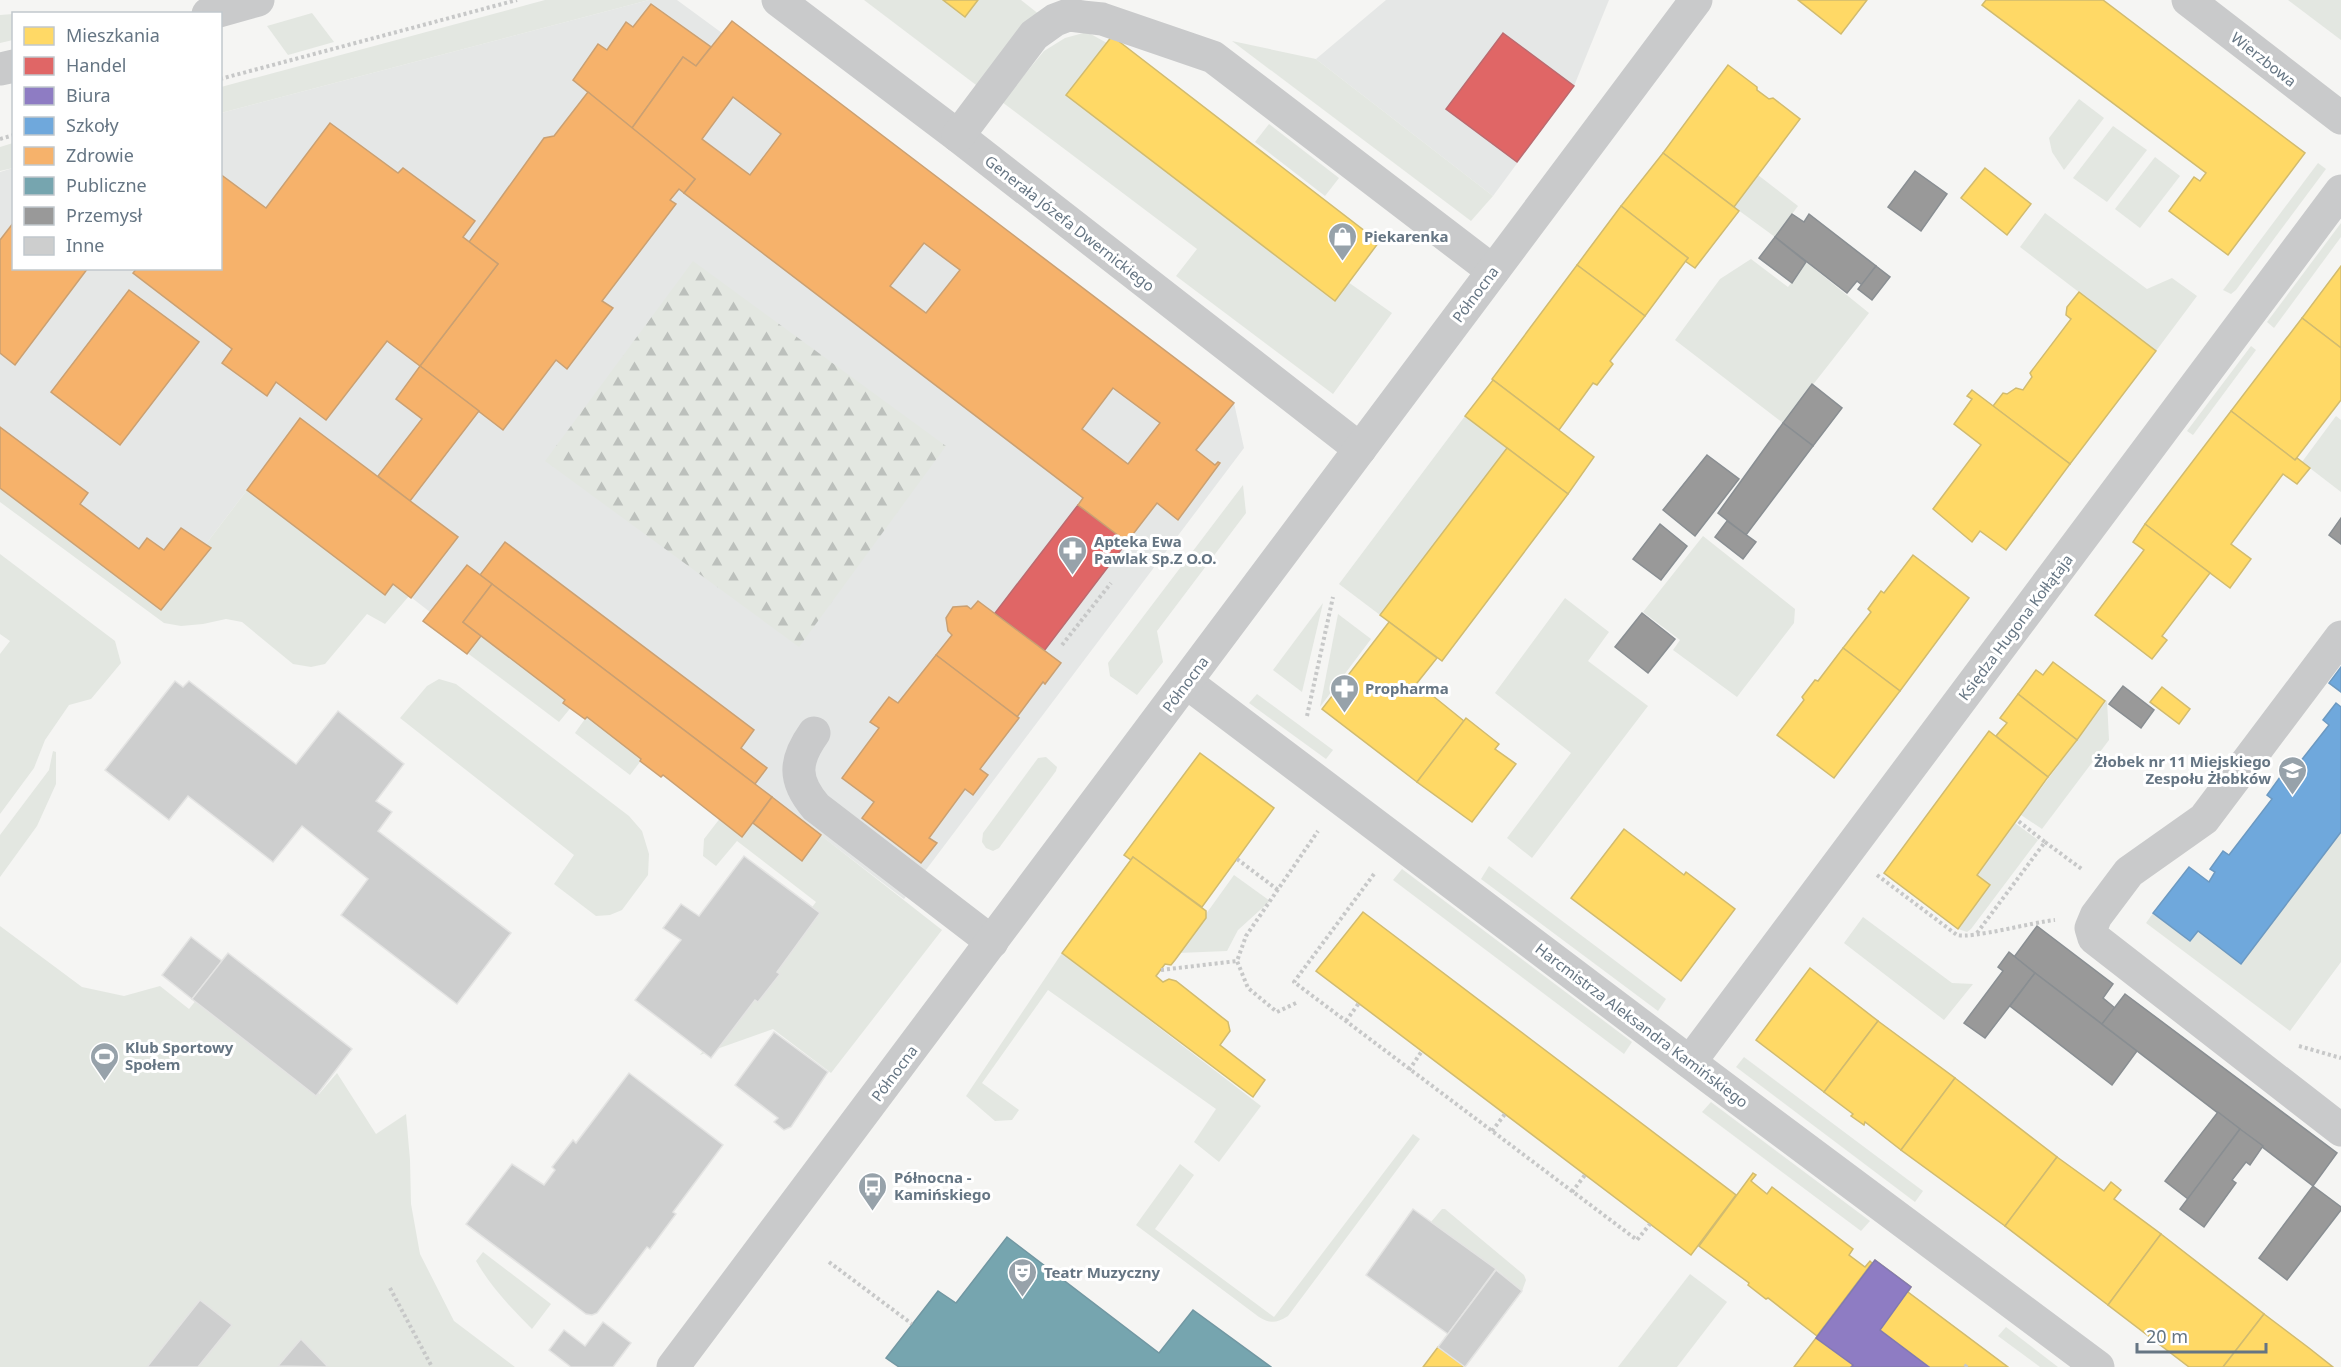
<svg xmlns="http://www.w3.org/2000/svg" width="2341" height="1367" font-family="'Noto Sans',sans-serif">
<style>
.built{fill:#e5e7e6}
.grass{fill:#e3e7e1}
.forest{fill:url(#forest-firs)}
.homes{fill:#ffd966;stroke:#d1bb6f;stroke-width:1.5}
.shops{fill:#e06666;stroke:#bb6a6f;stroke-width:1.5}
.offices{fill:#8e7cc3;stroke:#827ab0;stroke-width:1.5}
.schools{fill:#6fa8dc;stroke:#6c99c1;stroke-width:1.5}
.health{fill:#f6b26b;stroke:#caa072;stroke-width:1.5;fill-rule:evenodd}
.public{fill:#76a5af;stroke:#7197a2;stroke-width:1.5}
.industry{fill:#999;stroke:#898e92;stroke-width:1.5}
.building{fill:#cdcece;stroke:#e4e4e3;stroke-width:1.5}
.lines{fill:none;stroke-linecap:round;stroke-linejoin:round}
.path{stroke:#c7c8c8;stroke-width:4;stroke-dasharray:3 3;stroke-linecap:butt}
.minor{stroke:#c9cacb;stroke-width:33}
.labels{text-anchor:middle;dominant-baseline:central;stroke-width:6;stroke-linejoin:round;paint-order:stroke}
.street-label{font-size:15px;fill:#657583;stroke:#fff}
.poi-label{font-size:15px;font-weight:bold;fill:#657583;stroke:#fff;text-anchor:start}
</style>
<defs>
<pattern id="forest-firs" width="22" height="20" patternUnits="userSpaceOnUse" patternTransform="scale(1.5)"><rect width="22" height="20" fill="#e3e7e1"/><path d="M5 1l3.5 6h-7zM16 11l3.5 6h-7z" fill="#bcc0bc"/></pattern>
</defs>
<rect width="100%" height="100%" fill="#f5f5f3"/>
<g class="built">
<path d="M649,0H677L722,33L732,21L1234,403L1244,448L904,899L467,565L430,612L394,584L385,595L247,490L206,544L211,548L161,610L0,488V172L13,168L14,268H220L221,113Z"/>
<path d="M1386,0H1609L1574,86L1493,196L1316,59Z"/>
</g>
<g class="grass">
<path d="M545,0H649L221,113V87Z"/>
<path d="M864,0H1021L1040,15L980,88Z"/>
<path d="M2288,0H2341V40Z"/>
<path d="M312,13L334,42L288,55L267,26Z"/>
<path d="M13,14V40L0,43V15Z"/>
<path d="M1087,32L1107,43L1067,95L1334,301L1348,282L1392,313L1333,394L1176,276L1197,249L1002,102L1044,51L1065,38Z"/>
<path d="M1232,41L1316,59L1493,196L1471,221Z"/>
<path d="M2079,99L2104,118L2064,170L2052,152L2049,138Z"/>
<path d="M1269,124L1339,178L1325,196L1255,142Z"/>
<path d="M2113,126L2147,150L2107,202L2073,178Z"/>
<path d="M13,143V168L0,171V147Z"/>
<path d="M2155,157L2180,176L2140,228L2115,209Z"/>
<path d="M2318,163L2326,169L2236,290L2231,294L2223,290Z"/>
<path d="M1758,175L1798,206L1775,237L1734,207Z"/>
<path d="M2045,213L2147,289L2172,278L2197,296L2156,351L2020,247Z"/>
<path d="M2341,223V237L2274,328L2267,322Z"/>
<path d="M1751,259L1788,287L1806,262L1869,313L1783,423L1675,340L1720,279Z"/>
<path d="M2251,346L2256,350L2193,435L2187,431Z"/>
<path d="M1465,416L1507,448L1380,615L1339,584Z"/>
<path d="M2336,416L2341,420V492L2302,462Z"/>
<path d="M1243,485L1246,513L1157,631L1163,662L1137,695L1110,676L1108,663Z"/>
<path d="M0,488L161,610L210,548L206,544L247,490L385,595L393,584L409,596L385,624L367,614L325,664L311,667L293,664L242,622L226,619L203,624L181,626L164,623L0,502Z"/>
<path d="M1703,536L1795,609L1794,623L1737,697L1673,650L1680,640L1643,612Z"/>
<path d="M0,554L115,641L121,663L91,699L69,705L45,740L34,768L0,814V654L10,641L0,634Z"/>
<path d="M1565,598L1609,632L1588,661L1648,706L1532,858L1507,838L1571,753L1495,693Z"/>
<path d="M1323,603L1302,692L1273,670Z"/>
<path d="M1338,614L1371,639L1320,707Z"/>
<path d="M480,635L573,705L559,722L466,652Z"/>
<path d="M439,679L456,684L629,816L642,831L649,854L648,875L622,910L610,915L596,916L554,884L574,855L400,718L427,686Z"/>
<path d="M1257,694L1333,750L1326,759L1249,703Z"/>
<path d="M2107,700L2109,740L2042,829L2021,815Z"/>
<path d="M587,716L643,758L630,775L575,733Z"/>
<path d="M53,751L56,752V784L37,826L0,877V835L49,770Z"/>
<path d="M1046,757L1057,767L1056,771L999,848L993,851L986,848L982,842L983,833L1038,758Z"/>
<path d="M772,797L942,930L831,1073L773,1029L700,1055L816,902L737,841L716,866L703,856L704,839L721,817Z"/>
<path d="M2015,823L2038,840L1971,929L1967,932L1958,929L1990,885L1977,875Z"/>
<path d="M2341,832V962L2290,1031L2146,923L2153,913L2190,941L2198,931L2241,963Z"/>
<path d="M1489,866L1666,999L1658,1011L1481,879Z"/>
<path d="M1402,869L1632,1042L1624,1054L1393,880Z"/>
<path d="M1234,875L1270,901L1238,930L1227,951L1178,953Z"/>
<path d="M1863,917L1952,983L1973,984L1944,1020L1844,943Z"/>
<path d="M0,926L82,987L124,996L160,986L189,1009L197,999L319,1094L337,1073L376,1134L406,1114L410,1160L411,1204L420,1254L454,1321L515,1367H0Z"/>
<path d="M1062,953L1261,1106L1219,1162L1194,1142L1216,1109L1048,990L982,1083L1019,1110L1012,1120L995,1121L966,1096Z"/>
<path d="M1744,1057L1923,1191L1915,1202L1736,1067Z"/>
<path d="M1711,1102L1870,1221L1861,1231L1702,1112Z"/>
<path d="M1413,1134L1420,1139L1288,1316C1277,1323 1270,1324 1259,1317L1136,1225L1180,1164L1194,1175L1155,1229L1274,1317Z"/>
<path d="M1442,1209H1445L1524,1275L1526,1280L1522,1291L1496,1269L1431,1222Z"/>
<path d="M483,1252L551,1304L532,1329C511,1308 491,1287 476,1261Z"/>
<path d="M1690,1274L1727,1302L1677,1367H1618Z"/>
<path d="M2006,1327L2058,1367H2040L1998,1336Z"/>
</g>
<path class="forest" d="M693,261L946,446L799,647L545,461Z"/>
<g class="homes">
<path d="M943,0H978L965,17Z"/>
<path d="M1798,0H1867L1841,34Z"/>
<path d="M1986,0H2103L2305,153L2228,255L2169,211L2194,177L2200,181L2206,173L1982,5Z"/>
<path d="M1112,36L1379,242L1335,301L1066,95Z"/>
<path d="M1728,65L1757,87V90L1769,99L1773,98L1800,119L1734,207L1663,153Z"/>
<path d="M1663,153L1739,211L1695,268L1685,261L1688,258L1621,206Z"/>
<path d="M1985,168L2031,204L2007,235L1961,198Z"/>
<path d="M1621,206L1688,258L1645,316L1577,265Z"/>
<path d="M1577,265L1645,316L1610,361L1613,364L1597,385L1593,383L1559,430L1492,379Z"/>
<path d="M2341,266V348L2302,318Z"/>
<path d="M2079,292L2156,351L2070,464L1993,406L2003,393L2007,394L2016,388L2023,390L2032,377L2030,373L2071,319L2066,315L2067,307Z"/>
<path d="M2302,318L2341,348V400L2295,460L2231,411Z"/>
<path d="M1493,380L1594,457L1568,494L1465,416Z"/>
<path d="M1972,390L2070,464L2006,550L1980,531L1972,542L1933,509L1981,445L1954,424L1972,399L1967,396Z"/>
<path d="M2231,411L2295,460L2297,458L2310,468L2297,484L2283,474L2231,544L2251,559L2230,588L2145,524Z"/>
<path d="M1507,448L1568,494L1442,661L1380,615Z"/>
<path d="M2145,524L2210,573L2162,636L2167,640L2152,659L2095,615L2144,550L2133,542Z"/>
<path d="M1913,555L1969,598L1900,691L1843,648L1871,612L1868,609L1881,591L1884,593Z"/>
<path d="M1389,622L1437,658L1417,683L1464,721L1417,782L1322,709Z"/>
<path d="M1843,648L1900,691L1834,778L1777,735L1804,700L1802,697L1815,680L1818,681Z"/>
<path d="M2053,662L2105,701L2077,740L2018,694L2036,670L2043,675Z"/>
<path d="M2162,687L2190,709L2179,724L2150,702Z"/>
<path d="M2018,694L2077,740L2048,777L1996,736L2007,723L2000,718Z"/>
<path d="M1466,718L1499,744L1495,749L1516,764L1472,822L1417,782Z"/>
<path d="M1989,731L2048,777L1977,875L1990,885L1958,929L1884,873Z"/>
<path d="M1200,753L1274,808L1202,907L1133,857L1131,860L1124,855Z"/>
<path d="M1624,829L1684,875L1686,872L1735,909L1681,981L1571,898Z"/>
<path d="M1133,857L1206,911V918L1175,960L1171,965L1165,964L1156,976L1163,982L1169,979L1176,981L1228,1022L1230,1031L1220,1045L1265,1080L1253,1097L1062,953Z"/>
<path d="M1363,912L1736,1195L1691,1255L1316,971Z"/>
<path d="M1810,968L1878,1021L1824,1092L1756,1040Z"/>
<path d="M1878,1021L1955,1078L1901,1150L1865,1122L1864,1125L1851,1116L1853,1114L1824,1092Z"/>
<path d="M1955,1078L2057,1157L2005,1226L1901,1150Z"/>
<path d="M2057,1157L2104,1191L2111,1182L2121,1190L2114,1199L2161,1234L2108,1305L2005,1226Z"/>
<path d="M1753,1173L1756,1175L1751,1181L1767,1194L1772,1187L1853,1249L1849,1255L1865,1267L1870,1261L1872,1263L1817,1336L1768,1298L1766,1299L1748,1285L1749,1283L1699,1246Z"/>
<path d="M2161,1234L2264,1314L2223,1367H2189L2108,1305Z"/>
<path d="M1875,1260L1911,1287L1908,1292L2008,1367H1794Z"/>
<path d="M2264,1314L2309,1348L2333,1367H2223Z"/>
<path d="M1438,1347L1465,1367H1423Z"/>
</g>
<g class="shops">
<path d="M1503,33L1574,86L1517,162L1446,109Z"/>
<path d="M1078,505L1127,542L1044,651L995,613Z"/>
</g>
<path class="offices" d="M1875,1260L1911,1287L1880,1330L1929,1367H1851L1853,1365L1816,1338Z"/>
<g class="schools">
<path d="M2341,667V692L2329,683Z"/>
<path d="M2336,703L2341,707V832L2241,964L2198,931L2190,941L2153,913L2189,867L2209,882L2215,872L2210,869L2223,851L2229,855L2272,799L2267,795L2280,777L2285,781L2329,725L2323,720Z"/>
</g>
<g class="health">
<path d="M651,4L711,47L696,66L683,57L632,128L573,80L598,44L607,50L626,22L633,27Z"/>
<path d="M732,21L1234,403L1196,450L1215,465L1218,462L1220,463L1178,520L1157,503L1127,542L1078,505L1083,498L684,193L695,179L632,128L683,57L696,66ZM733,97L781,134L750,175L702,139ZM924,243L960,270L926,313L890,286ZM1113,388L1160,423L1128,464L1082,429Z"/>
<path d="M588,92L695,179L684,193L679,189L670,200L676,204L602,301L613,308L567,369L556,360L503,430L420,366L498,264L469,242L544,138L554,136Z"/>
<path d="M330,123L398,173L403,168L475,221L463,237L498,264L420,366L387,341L326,420L276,382L267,396L222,363L232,349L133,273L137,268H220V174L266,208Z"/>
<path d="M14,222V268H88L15,365L0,353V240Z"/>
<path d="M129,290L199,342L120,445L51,392Z"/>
<path d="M420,366L479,411L410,501L378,476L422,419L396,399Z"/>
<path d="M300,418L458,537L411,598L393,584L385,595L247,490Z"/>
<path d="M0,427L88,493L80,504L139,549L147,538L164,550L181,528L211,548L161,610L0,488Z"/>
<path d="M505,542L754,730L741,748L767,768L755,784L480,575Z"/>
<path d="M467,565L492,584L463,622L481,636L467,654L423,621Z"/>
<path d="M492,584L772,797L742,837L663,775L661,777L640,761L641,759L587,717L585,719L563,703L565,700L463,622Z"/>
<path d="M978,601L1061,663L1045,684L1043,682L1017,717L936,655L952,635L948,631L946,618L953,607L967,606L971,609Z"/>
<path d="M936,655L1019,718L980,769L988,775L973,795L965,789L929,838L937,843L921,863L862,818L874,802L842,778L879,728L870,722L889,697L898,703Z"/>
<path d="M772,797L821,835L802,861L753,823Z"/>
</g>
<path class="public" d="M1007,1237L1159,1353L1193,1310L1271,1367H899L886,1358L938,1291L956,1303Z"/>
<g class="industry">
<path d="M1915,171L1947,194L1921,231L1888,207Z"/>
<path d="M1792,214L1804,222L1809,214L1876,266L1862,285L1857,281L1847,293L1775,237Z"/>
<path d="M1775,237L1806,262L1792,283L1759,258Z"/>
<path d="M1876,266L1890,277L1872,300L1858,289Z"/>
<path d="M1812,384L1842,408L1813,446L1783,423Z"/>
<path d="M1783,423L1813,446L1746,535L1718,513Z"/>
<path d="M1707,455L1739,479L1695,536L1663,510Z"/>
<path d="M2341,518V544L2329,535Z"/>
<path d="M1727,521L1756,542L1743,559L1715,537Z"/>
<path d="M1660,524L1687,546L1661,580L1633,559Z"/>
<path d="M1642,613L1675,639L1648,673L1615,647Z"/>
<path d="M2123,686L2154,710L2141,728L2109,704Z"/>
<path d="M2037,926L2113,984L2103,998L2115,1008L2102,1024L2014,957Z"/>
<path d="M2009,952L2035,973L1985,1038L1964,1023L2003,971L1998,967Z"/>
<path d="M2035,973L2137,1051L2112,1085L2010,1006Z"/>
<path d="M2125,994L2337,1153L2313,1186L2102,1024Z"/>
<path d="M2218,1112L2240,1129L2188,1199L2165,1181Z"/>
<path d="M2240,1129L2263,1146L2250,1165L2246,1162L2232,1180L2236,1183L2204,1227L2180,1209Z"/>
<path d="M2313,1186L2341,1207V1210L2287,1280L2259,1258Z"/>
</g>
<g class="building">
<path d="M175,681L183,687L189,681L296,764L338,711L404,764L376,801L392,812L378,831L511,933L457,1004L341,915L368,879L302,826L273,862L188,796L169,820L105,770Z"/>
<path d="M744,856L820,913L777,972L780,974L758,1002L755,1000L711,1058L635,1000L681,940L663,928L681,904L699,916Z"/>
<path d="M191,937L222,961L192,999L162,975Z"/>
<path d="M228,953L352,1049L316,1096L192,999Z"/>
<path d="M774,1032L828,1072L791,1127L784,1130L774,1122L778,1118L735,1085Z"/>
<path d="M629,1073L723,1145L673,1212L676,1214L650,1249L647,1247L597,1313L592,1315L586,1314L466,1224L512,1164L544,1185L555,1170L552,1167L573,1140L576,1143Z"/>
<path d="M1413,1209L1496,1269L1448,1334L1366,1275Z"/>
<path d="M1496,1270L1522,1291L1465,1367L1438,1347Z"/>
<path d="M200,1300L232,1325L198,1367H147Z"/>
<path d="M603,1322L631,1343L613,1367H571L549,1350L564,1330L585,1346Z"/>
<path d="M301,1339L328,1367L278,1366Z"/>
</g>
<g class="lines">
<g class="path">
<path d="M220,79L517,0"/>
<path d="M0,139L14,135"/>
<path d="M1062,645L1111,583"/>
<path d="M1307,716L1333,597"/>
<path d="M2045,842L2083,870"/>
<path d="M1237,859L1278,890"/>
<path d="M1374,874L1294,982L1637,1240L1650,1224"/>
<path d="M1877,875L1957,935C1972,939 2033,922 2055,920"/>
<path d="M1977,933L2045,842L2017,820"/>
<path d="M1161,970L1237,961"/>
<path d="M1296,1003L1277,1012L1248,988L1237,961L1246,936L1318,831"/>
<path d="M1346,1021L1359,1003"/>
<path d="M2299,1046L2341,1058"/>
<path d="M1409,1070L1422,1051"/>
<path d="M1492,1131L1505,1114"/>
<path d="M1572,1192L1585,1175"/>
<path d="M829,1262L912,1324"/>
<path d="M390,1288L432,1367"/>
<path d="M1965,1367L1968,1363"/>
</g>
<g class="minor">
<path d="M778,0L958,136L1360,449"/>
<path d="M2188,0L2341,118"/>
<path d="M208,14L258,0"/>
<path d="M0,69L14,66"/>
<path d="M958,136L1034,35L1055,20L1068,15L1084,17L1102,19L1213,57L1493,271"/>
<path d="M2341,637L2204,819L2129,872L2096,916L2091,928L2094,938L2341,1130"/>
<path d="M1186,682L1712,1079L2098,1367"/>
<path d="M814,733C794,761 793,780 816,807L992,942"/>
<path d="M1690,1062L2341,191"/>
<path d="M673,1367L1696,0"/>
</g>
</g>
<defs>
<symbol id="shop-pin" viewBox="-11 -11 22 30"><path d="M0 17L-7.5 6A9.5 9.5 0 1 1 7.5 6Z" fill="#97a2aa" stroke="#fff"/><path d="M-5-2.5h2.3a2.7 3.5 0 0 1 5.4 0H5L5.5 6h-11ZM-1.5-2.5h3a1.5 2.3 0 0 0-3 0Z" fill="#fff"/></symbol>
<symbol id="pharmacy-pin" viewBox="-11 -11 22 30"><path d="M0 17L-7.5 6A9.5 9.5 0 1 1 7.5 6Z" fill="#97a2aa" stroke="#fff"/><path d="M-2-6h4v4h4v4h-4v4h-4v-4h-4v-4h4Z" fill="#fff"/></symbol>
<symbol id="school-pin" viewBox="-11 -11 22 30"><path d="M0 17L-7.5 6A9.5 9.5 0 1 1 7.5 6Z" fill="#97a2aa" stroke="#fff"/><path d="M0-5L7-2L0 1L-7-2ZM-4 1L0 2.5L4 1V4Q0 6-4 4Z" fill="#fff"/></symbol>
<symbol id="stadium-pin" viewBox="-11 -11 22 30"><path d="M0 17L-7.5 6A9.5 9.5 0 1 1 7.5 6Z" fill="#97a2aa" stroke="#fff"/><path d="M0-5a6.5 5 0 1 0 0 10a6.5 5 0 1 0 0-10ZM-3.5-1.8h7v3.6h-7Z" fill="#fff"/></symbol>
<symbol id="bus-pin" viewBox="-11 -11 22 30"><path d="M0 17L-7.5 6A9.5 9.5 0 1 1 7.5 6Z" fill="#97a2aa" stroke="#fff"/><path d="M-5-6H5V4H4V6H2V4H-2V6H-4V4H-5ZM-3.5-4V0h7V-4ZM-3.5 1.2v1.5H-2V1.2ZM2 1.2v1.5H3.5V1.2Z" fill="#fff"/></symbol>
<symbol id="theatre-pin" viewBox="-11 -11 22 30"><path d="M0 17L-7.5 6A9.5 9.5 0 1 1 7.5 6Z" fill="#97a2aa" stroke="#fff"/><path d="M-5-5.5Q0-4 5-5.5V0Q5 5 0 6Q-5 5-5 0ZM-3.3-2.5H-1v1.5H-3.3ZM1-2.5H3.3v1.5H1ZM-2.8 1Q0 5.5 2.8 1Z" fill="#fff"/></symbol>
</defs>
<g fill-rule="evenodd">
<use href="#shop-pin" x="1326" y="220" width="33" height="45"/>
<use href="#pharmacy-pin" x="1056" y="534" width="33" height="45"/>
<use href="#pharmacy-pin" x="1328" y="672" width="33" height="45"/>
<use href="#school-pin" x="2276" y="754" width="33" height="45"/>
<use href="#stadium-pin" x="88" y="1040" width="33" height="45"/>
<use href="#bus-pin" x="856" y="1170" width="33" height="45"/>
<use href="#theatre-pin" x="1006" y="1256" width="33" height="45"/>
</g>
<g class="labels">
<g class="street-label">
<text transform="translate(2264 59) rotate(38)">Wierzbowa</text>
<text transform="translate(1070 223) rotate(38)">Generała Józefa Dwernickiego</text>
<text transform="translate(1475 294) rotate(-53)">Północna</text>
<text transform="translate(2015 627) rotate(-53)">Księdza Hugona Kołłątaja</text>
<text transform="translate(1185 684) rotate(-53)">Północna</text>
<text transform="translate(1642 1025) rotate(37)">Harcmistrza Aleksandra Kamińskiego</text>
<text transform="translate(894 1073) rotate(-53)">Północna</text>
</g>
<g class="poi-label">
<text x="1364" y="236">Piekarenka</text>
<text x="1094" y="541">Apteka Ewa<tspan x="1094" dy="17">Pawlak Sp.Z O.O.</tspan></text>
<text x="1365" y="688">Propharma</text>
<text x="2271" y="761" text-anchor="end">Żłobek nr 11 Miejskiego<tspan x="2271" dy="17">Zespołu Żłobków</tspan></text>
<text x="125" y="1047">Klub Sportowy<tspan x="125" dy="17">Społem</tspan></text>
<text x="894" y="1177">Północna -<tspan x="894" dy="17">Kamińskiego</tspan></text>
<text x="1044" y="1272">Teatr Muzyczny</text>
</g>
</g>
<rect x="12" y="12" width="210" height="258" fill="#ffffff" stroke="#c1c8cd" stroke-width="1.5"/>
<rect x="24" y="27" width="30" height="18" fill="#ffd966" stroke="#c1c8cd" stroke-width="1.5"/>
<text x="66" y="42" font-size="18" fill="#657583">Mieszkania</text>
<rect x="24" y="57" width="30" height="18" fill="#e06666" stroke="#c1c8cd" stroke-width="1.5"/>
<text x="66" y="72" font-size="18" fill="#657583">Handel</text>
<rect x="24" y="87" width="30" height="18" fill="#8e7cc3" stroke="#c1c8cd" stroke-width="1.5"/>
<text x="66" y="102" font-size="18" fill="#657583">Biura</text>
<rect x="24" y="117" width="30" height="18" fill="#6fa8dc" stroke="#c1c8cd" stroke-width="1.5"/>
<text x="66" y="132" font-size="18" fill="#657583">Szkoły</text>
<rect x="24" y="147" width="30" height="18" fill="#f6b26b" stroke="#c1c8cd" stroke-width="1.5"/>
<text x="66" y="162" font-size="18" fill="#657583">Zdrowie</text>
<rect x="24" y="177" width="30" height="18" fill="#76a5af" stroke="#c1c8cd" stroke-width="1.5"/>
<text x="66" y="192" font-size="18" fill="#657583">Publiczne</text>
<rect x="24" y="207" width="30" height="18" fill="#999999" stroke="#c1c8cd" stroke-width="1.5"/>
<text x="66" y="222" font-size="18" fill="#657583">Przemysł</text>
<rect x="24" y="237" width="30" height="18" fill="#cdcece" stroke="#c1c8cd" stroke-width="1.5"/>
<text x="66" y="252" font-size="18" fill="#657583">Inne</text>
<path d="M2137 1343v9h129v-9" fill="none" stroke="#657583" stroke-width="3"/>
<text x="2146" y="1343" font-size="18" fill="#657583" stroke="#ffffff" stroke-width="4.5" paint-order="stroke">20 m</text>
</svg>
